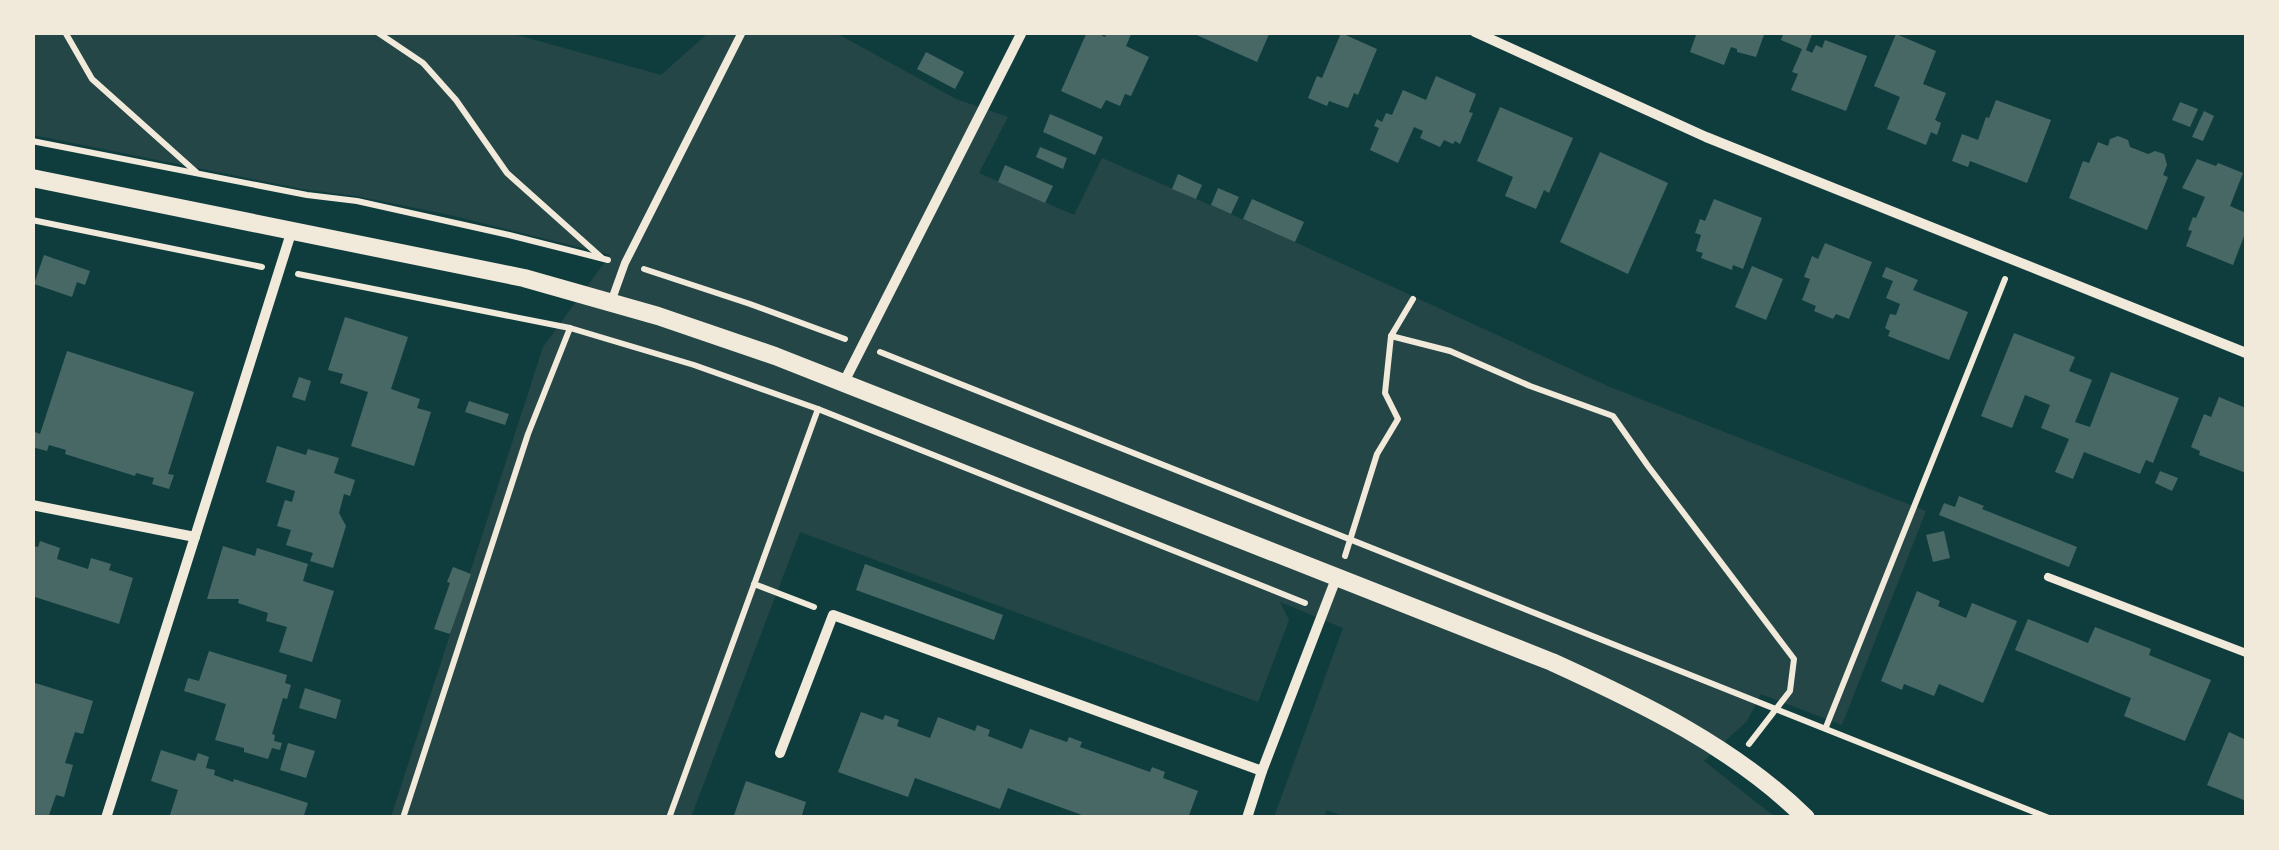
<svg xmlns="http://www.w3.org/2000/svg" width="2279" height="850" font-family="Roboto,sans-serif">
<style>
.green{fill:#244646}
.building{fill:#486865}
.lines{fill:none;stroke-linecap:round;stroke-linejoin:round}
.path{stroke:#f1e9da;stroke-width:6}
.service{stroke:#f1e9da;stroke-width:8}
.minor{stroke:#f1e9da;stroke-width:10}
.tertiary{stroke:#f1e9da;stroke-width:18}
</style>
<rect width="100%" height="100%" fill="#0f3d3e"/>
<path class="green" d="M32,33H510L661,75L708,33H836L956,99L1008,117L979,173L1074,215L1102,158L1295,242L1610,387L1926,511L1842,725L1761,694L1747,721L1704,761L1775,817L1348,818L1327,810L1324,817H1274L1343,628L1280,602L1289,620L1258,702L800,532L691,817H391L543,347L610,255L450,215L356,196L302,189L33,135Z"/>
<g class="building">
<path d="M1087,32H1095L1105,37L1107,32H1132L1126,46L1149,57L1131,96L1125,94L1120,106L1106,100L1101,109L1061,91Z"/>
<path d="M1190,32H1270L1257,62Z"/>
<path d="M1697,32H1765L1756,57L1737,52V49L1731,47L1724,65L1690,52Z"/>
<path d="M1784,32H1813L1806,50L1812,53L1816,45L1822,48L1825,40L1867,56L1846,111L1791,90L1798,74L1792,72L1802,49L1781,40Z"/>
<path d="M1341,33L1377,49L1358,95L1354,93L1348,108L1329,101L1327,106L1308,98L1317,76L1322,78Z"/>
<path d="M1896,34L1936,51L1923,84L1946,93L1935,120L1941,123L1937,135L1931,132L1926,145L1887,129L1900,97L1874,86Z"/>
<path d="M926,52L964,72L955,89L917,69Z"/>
<path d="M1436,76L1476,94L1469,112L1473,113L1460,144L1455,141L1453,144L1444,140L1440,147L1420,138L1423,131L1414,127L1398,163L1370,150L1379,128L1374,126L1377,119L1382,122L1386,113L1392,115L1403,90L1426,100Z"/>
<path d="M1996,100L2051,120L2027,183L1970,161L1968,167L1952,161L1962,134L1978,140L1986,117L1989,118Z"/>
<path d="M2180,102L2198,109L2190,127L2172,120Z"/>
<path d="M1500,107L1573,138L1549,193L1544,190L1536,209L1505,196L1513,177L1477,161Z"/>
<path d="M2204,111L2214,116L2203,141L2192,137Z"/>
<path d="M1050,114L1103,137L1095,155L1043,132Z"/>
<path d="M2118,136L2128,140L2130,147L2148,154L2155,151L2164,154L2167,165L2163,175L2168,177L2147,230L2069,198L2083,161L2089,163L2098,142L2108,146L2110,139Z"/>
<path d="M1040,147L1067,158L1063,169L1036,157Z"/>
<path d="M1600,152L1668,183L1628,274L1560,242Z"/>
<path d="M2197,159L2216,166L2218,163L2243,173L2230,206L2246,213V231L2233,265L2186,246L2192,231L2188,230L2193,217L2196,218L2205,197L2182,188Z"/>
<path d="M1005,165L1053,186L1045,203L998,182Z"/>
<path d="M1178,174L1202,185L1196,199L1172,189Z"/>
<path d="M1218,188L1239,197L1231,214L1211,205Z"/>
<path d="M1252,199L1304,222L1295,242L1243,219Z"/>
<path d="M1714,199L1762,218L1743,269L1733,265L1732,270L1701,258L1703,253L1696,251L1701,235L1695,233L1700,219L1705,221Z"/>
<path d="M1825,243L1872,262L1849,319L1836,314L1833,319L1814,311L1816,306L1802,300L1810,279L1804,277L1812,256L1818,259Z"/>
<path d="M44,255L90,271L85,285L77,282L72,297L34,284Z"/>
<path d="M1752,266L1783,279L1766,320L1735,307Z"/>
<path d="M1886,267L1918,280L1913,290L1968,312L1949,360L1888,336L1890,331L1885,328L1890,314L1896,315L1900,304L1886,298L1893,281L1882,277Z"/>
<path d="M345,317L408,337L391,389L420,399L417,408L431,412L414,466L351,446L368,392L340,383L343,374L328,370Z"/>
<path d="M2014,333L2075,357L2069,371L2092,380L2075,422L2090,427L2111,372L2179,398L2153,463L2146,460L2140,474L2084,452L2073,479L2055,472L2069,439L2041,428L2050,405L2025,395L2012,428L1981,416Z"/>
<path d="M67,351L194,392L168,474L174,475L169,489L152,484L154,478L136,473L135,476L65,454L66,450L49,445L47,451L32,447L35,432L40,434Z"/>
<path d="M299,377L311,381L305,401L292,397Z"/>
<path d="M2219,397L2246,408V473L2199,455L2200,451L2191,447L2204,414L2211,417Z"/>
<path d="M469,401L509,414L505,425L465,412Z"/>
<path d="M277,446L306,455L308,449L339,458L334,473L355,480L350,496L344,494L339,513L346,526L333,568L310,561L313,553L286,545L291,530L277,526L285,500L292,502L295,491L266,482Z"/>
<path d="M2160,471L2178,478L2172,491L2155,483Z"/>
<path d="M1959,496L1984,506L1982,509L2077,547L2069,567L1939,515L1944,503L1955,507Z"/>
<path d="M1944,531L1950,558L1933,562L1926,535Z"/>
<path d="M40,541L60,548L57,559L88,569L91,558L111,564L109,570L133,578L119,624L32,596V546L38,547Z"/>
<path d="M223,546L255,556L257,548L308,564L303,581L334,591L312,662L279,652L287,627L266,621L268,613L238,603L239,599H207Z"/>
<path d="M865,564L1003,615L994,640L856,590Z"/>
<path d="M453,567L471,574L450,634L434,629L450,583L447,582Z"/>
<path d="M1917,591L1940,601L1938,606L1966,618L1972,603L2017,621L1983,703L1939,684L1934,696L1904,684L1902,690L1881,681Z"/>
<path d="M2028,619L2088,643L2095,627L2151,649L2149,655L2211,680L2185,741L2124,716L2131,698L2015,650Z"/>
<path d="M209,651L287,675L285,683L291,685L287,699L283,698L272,734L275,735L274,741L282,743L280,750L272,748L268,759L244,752V748L215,740L226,704L184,691L188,678L199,681Z"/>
<path d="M32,682L93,701L83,734L75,732L65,763L73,765L64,797L56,795L48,818H32Z"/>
<path d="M305,688L341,700L336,719L299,708Z"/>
<path d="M861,712L883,720L885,715L899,720L897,726L930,738L938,717L975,731L977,725L990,730L988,736L1022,749L1030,729L1067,742L1069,737L1082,742L1080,747L1150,772L1152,767L1165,772L1163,778L1198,791L1188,818H1090L1008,788L1000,809L915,778L908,797L838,772Z"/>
<path d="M2229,732L2246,740V801L2207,785Z"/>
<path d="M288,743L315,751L306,778L280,770Z"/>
<path d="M161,750L195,761L198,753L209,757L206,768L215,770L214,775L233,782L234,779L308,803L303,818H169L178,790L151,781Z"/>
<path d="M746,781L806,802L801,818H733Z"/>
</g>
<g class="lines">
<g class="path">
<path d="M65,32L92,79L196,172"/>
<path d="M377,32L423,63L456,100L507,173L602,258"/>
<path d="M32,141L307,195L357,201L509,235L608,260"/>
<path d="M32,220L262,267"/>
<path d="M644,269L750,304L845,339"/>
<path d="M298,274L570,328L694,365L818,409L1305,603"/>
<path d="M1391,336L1450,351L1530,386L1613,416L1648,466L1794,659L1790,691L1749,744"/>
<path d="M880,352L2049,818"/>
<path d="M1345,556L1377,454L1398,419L1385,393L1391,336L1413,299"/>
<path d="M754,584L814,607"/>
<path d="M1826,727L2005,279"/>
<path d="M403,818L528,434L570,328"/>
<path d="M669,818L818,409"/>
</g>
<g class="service">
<path d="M611,302L625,263L742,32"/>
<path d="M2048,577L2246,653"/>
</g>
<g class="minor">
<path d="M1475,32L1706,137L2246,353"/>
<path d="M844,382L1022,32"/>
<path d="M32,505L195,537"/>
<path d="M780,753L833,615L1262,771"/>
<path d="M106,818L292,230"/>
<path d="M1247,818L1262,771L1337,576"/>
</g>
<path class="tertiary" d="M32,178L524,278L658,316L775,356L1552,662C1642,703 1734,747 1806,818"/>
</g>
<rect width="2279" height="850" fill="none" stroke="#f1e9da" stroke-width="70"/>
</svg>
